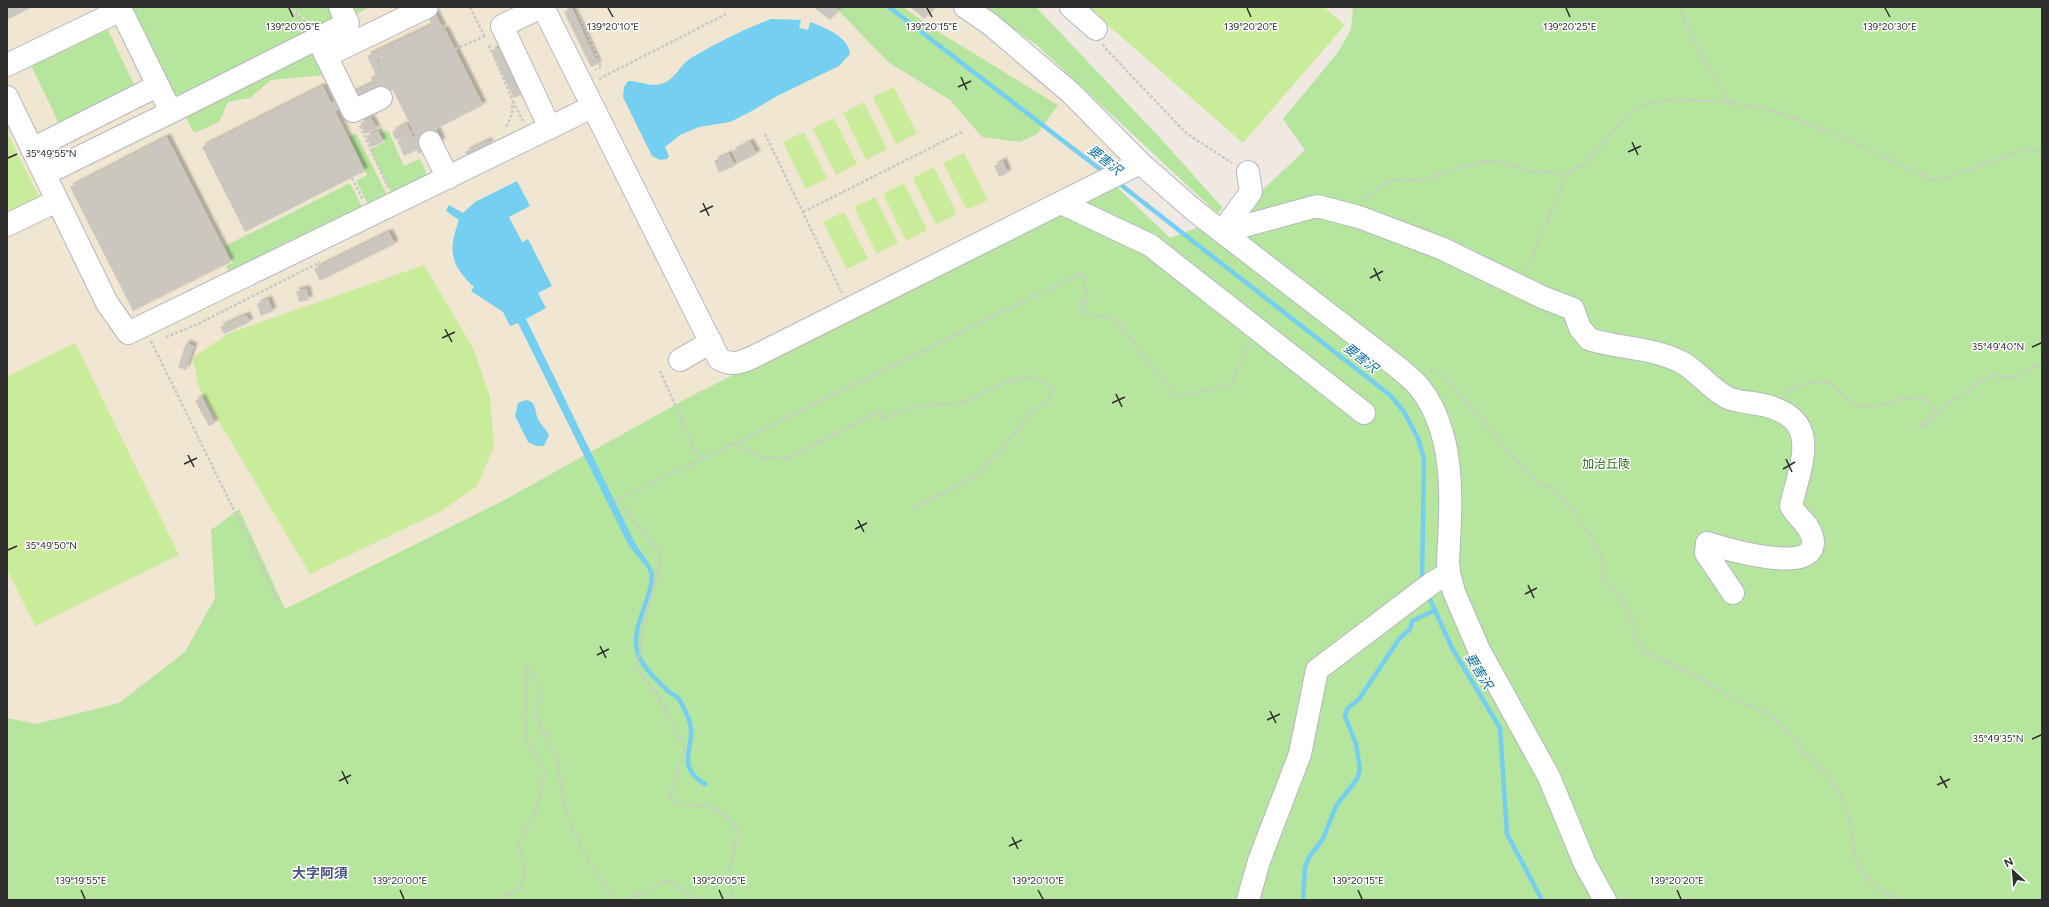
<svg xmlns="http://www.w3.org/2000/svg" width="2049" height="907" font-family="Figtree,'Noto Sans JP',sans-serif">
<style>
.education{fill:#f0e6d1}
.green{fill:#b6e59e}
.pitch{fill:#c9ec9a}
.water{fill:#75cff0}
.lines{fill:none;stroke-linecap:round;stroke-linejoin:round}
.stream{stroke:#75cff0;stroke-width:4.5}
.building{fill:#cbc7bf;filter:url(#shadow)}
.minor-casing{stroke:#b4b7c1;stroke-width:24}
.path{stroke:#c9c9c9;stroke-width:2.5;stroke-dasharray:3 2;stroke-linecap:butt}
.minor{stroke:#fff;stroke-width:22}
.ticks{fill:none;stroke:#2e2e2e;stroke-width:1.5}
.labels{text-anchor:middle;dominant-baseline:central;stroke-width:3;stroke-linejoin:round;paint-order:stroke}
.park-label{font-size:12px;fill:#2c6e1b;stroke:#fff}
.water-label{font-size:13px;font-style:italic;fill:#0d6fa3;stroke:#fff}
.quarter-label{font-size:14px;font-weight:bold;fill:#4d5680;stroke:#fff}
.ticks-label{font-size:10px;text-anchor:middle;fill:#2e2e2e;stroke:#fff;stroke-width:3;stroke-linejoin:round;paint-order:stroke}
</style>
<defs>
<filter id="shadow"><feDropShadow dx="3.5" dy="-3.5" stdDeviation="1" flood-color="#0004"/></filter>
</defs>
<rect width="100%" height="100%" fill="#efe9e1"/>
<path class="education" d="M7,7H946L971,25L1041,82L1117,155L1135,175L722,378L512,506L117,720L7,740Z"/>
<g class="green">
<path d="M122,7H285L315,27L318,34L174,103Z"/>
<path d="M289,7H328L336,23L322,30Z"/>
<path d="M343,7H370L350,17Z"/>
<path d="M838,7H903L935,30L1058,105L1037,134L1020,142L982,137L950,100L888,62L841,13Z"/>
<path d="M983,7H1036L1160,138L1223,208L1217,213L1039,47Z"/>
<path d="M1353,7H2042V900H7V718L36,724L119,703L185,652L215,598L211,530L239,509L285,609L499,503L691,396L1114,184L1170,238L1239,212L1305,150L1283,119L1339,51L1351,29Z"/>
<path d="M107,28L137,91L61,128L31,65Z"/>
<path d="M317,49L324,75L271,80L250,98L228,102L219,122L194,133L184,114Z"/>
<path d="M388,130L404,166L420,159L429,179L397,194L391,192L370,149L385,142L381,133Z"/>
<path d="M356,133L388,197L369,206L356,181L367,175L349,137Z"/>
<path d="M350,183L363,209L231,275L226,266L233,263L225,246Z"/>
</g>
<g class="pitch">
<path d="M1087,7H1324L1345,25L1243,143Z"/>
<path d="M894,87L917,134L896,144L873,97Z"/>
<path d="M864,102L887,149L866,160L843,113Z"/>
<path d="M834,118L857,164L836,175L813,128Z"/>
<path d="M7,132L41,201L7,218Z"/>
<path d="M804,132L827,178L806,189L783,142Z"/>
<path d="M964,153L988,200L967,210L943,163Z"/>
<path d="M934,167L957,214L936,225L913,178Z"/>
<path d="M904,183L927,230L906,241L883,194Z"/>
<path d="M875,197L898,243L877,254L854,207Z"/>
<path d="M844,212L868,259L847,269L823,222Z"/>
<path d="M424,265L473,348L490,397L494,446L477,486L443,510L310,574L199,388L193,358L227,334Z"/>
<path d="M75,343L179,555L35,626L7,569V377Z"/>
</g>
<g class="water">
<path d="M771,19L801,20L799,28L808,30L810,22C824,27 849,37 850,54L839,66L777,96L750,112L730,122L699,127L680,135L665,147L669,156L667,159L660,160L652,156L623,97L624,87L628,81C640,81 649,87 661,84C676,80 679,65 691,58C716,43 744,29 771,19Z"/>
<path d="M517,181L530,206L509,217L522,242L528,239L552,286L538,293L546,308L526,319L635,543L651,566L653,573H649L647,568L629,546L518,323L510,326L503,312L471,291L474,287C450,265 448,250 459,220L446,211L449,205L463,213L475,202Z"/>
<path d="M526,400C538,402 534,413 539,421C542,426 546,429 549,435L544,446H537L528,442L515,416L518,403Z"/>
</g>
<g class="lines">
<g class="stream">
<path d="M889,7L1105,173"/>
<path d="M1116,181L1391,396L1404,412L1418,438L1424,459L1422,583"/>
<path d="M652,573C653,598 631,626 637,650C640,665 657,681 668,691C671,694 675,695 678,698C682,703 685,711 688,717C700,745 671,764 705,784"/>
<path d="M1427,593L1452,648L1500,728L1507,834L1542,900"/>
<path d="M1303,900L1305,867L1309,857L1323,839L1336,806L1357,779L1360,769L1356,744L1345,716L1347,709L1359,699L1399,639L1410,629L1412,621L1435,610"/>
</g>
</g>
<g class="building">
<path d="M7,7H32L7,20Z"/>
<path d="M423,7H432L443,28L376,60L382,72L383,71L378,61L445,29L483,105L436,129L442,142L418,154L417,150L404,156L397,141L412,134L414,138L416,137L393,90L380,97L377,90L335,111L365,171L245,232L202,147L323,86L331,103L373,83L371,77L376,75L367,56L432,25Z"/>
<path d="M813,7H834L838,10L830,20Z"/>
<path d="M910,7H934L925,19Z"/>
<path d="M572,8L598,64L591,67L564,12Z"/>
<path d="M499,48L522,94L514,98L491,51Z"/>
<path d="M371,118L377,129L365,134L360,123Z"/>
<path d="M407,124L411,133L396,140L392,132Z"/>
<path d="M378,131L383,142L371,147L366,136Z"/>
<path d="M167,137L231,262L133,311L70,187Z"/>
<path d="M488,141L490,144L467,155L465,152Z"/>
<path d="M750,142L757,154L738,163L732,152Z"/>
<path d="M729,154L735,166L719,173L714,161Z"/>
<path d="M1003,161L1008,173L999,177L994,166Z"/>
<path d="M389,232L395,244L320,281L314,269Z"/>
<path d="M307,289L309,300L299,302L296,291Z"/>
<path d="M268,299L273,311L261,316L257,304Z"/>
<path d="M246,315L250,322L224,334L220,327Z"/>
<path d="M186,343L194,346L186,370L178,367Z"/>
<path d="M202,397L215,423L209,426L195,401Z"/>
</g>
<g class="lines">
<defs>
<g id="minor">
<path d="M541,7L502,26L550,128"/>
<path d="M543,7L719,359C732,366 740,363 753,357L1140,163"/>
<path d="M965,7L990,24L1071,93L1140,163L1195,211L1400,369C1406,375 1415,381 1420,388C1457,436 1451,504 1448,561L1449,573L1454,592L1479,650L1549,777L1585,864L1605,900"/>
<path d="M1071,7L1096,29"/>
<path d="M317,37L353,111L381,98"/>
<path d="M326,56L427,7"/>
<path d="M7,65L121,10L171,112L45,174"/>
<path d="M7,97L107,303L128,333L592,107"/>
<path d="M171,112L348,23L340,7"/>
<path d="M430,142L448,178"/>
<path d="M32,149L157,86"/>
<path d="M1061,203L1150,245L1364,413"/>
<path d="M7,225L57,201"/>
<path d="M1222,232L1317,206L1359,217L1441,248L1542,297L1573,309L1580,328L1589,339C1620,349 1653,347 1683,363C1698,372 1710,388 1726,397C1737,403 1754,402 1767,406C1823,421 1800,465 1791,506C1797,517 1809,524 1812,536C1824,579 1723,548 1707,543L1706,553L1733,593"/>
<path d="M1222,232L1251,192L1248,172"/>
<path d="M680,360L711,342"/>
<path d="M1248,900L1259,861L1300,754L1317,670L1432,583L1449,573"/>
</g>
</defs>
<use href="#minor" class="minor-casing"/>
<g class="path">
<path d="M287,7L307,22"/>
<path d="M470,7L484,35"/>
<path d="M576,7L601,67L595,70"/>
<path d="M1680,7L1692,38L1729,103"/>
<path d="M1103,44L1106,49L1186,133L1232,163"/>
<path d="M489,45L513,101L512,114L506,127"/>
<path d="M455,49L485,36"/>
<path d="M599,79L728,13"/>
<path d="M383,80L372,58L437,27L435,23"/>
<path d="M513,101L523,121"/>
<path d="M360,126L388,187"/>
<path d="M765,134L842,293"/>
<path d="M352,178L363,200"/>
<path d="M1365,201L1372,192L1394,180H1426L1454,169L1482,162L1494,161L1534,172L1568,173"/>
<path d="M803,212L962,132"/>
<path d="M1526,270L1568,173L1586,163L1630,112L1651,103L1674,99L1710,101L1760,107L1788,116L1840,136L1932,180L1942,179L2026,149L2035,150L2042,154"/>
<path d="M166,337L198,324L320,262"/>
<path d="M151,341L278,600"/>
<path d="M660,371L699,459"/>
<path d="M1430,371L1437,372L1449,382L1535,482L1554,489L1568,506L1576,511L1579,523L1589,533L1602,557L1603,578L1621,599L1631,614L1633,634L1642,650L1696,676L1734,699L1766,713L1786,728L1806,755L1828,775L1840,794L1849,816L1857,866L1874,886L1898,900"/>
<path d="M1786,393C1790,389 1796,387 1803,385C1836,375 1833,391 1857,406C1863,406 1870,407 1876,406C1896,402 1915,389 1933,406L1932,414L1920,426H1927L1945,405L1975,387L1977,382L1998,375L2009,378L2019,375L2033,367L2042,366"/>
<path d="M733,443L760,457L788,458L880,411L883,419L916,406L963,403L1007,382L1032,376L1052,388L1048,402L1032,411L1002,449L977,474L957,487L912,508"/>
<path d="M503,900L504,896L520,889L525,867L518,844L535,815L545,772L527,740L526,718L527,666C541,684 542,693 535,713C541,729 550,742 556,757C560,768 559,782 562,794C570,831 592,869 614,900"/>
<path d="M627,900L650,890L666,879L690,895L694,900"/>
<path d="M736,900L732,897L729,871L736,845V825L714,808L674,803L670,794L685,748L659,697L635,665C645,648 639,652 641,636C645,608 658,582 661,554L617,500L1083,273L1087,301L1079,304L1085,314L1115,319L1162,378L1175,397L1231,385L1249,345"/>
</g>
<use href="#minor" class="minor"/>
</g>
<path class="ticks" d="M289,8L293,17M608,8L613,17M927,8L932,17M1247,8L1251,17M1566,8L1570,17M1885,8L1890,17M961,77L967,90M958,87L971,81M1632,142L1638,155M1628,152L1641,146M8,158L17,154M703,203L709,216M700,212L713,206M1374,268L1380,281M1370,278L1383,271M445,329L452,342M442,338L455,332M2032,347L2041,343M1116,394L1122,407M1112,403L1125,397M188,455L194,467M1786,459L1792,472M184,464L197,458M1783,469L1795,462M858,520L864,532M855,529L867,523M8,550L17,546M1528,585L1534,598M1525,594L1537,588M600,646L606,658M597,655L609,649M1270,711L1276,723M1267,720L1280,714M2032,739L2041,735M342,771L348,784M1940,776L1947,788M339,781L351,775M1937,785L1950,779M1012,837L1018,849M1009,846L1022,840M81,890L85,899M400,890L404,899M719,890L723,899M1038,890L1043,899M1358,890L1362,899M1677,890L1681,899"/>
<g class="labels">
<g class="park-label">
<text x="1606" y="464">加治丘陵</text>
</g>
<g class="water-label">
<text transform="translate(1105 160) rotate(38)">要害沢</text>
<text transform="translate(1361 358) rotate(38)">要害沢</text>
<text transform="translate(1479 671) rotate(59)">要害沢</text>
</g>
<g class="quarter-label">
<text x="320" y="873">大字阿須</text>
</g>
</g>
<g class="ticks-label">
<text x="293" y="30">139°20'05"E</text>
<text x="613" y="30">139°20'10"E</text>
<text x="932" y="30">139°20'15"E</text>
<text x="1251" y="30">139°20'20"E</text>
<text x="1570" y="30">139°20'25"E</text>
<text x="1890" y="30">139°20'30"E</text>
<text x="51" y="157">35°49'55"N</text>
<text x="1998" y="350">35°49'40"N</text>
<text x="51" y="549">35°49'50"N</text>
<text x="1998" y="742">35°49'35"N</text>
<text x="81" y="884">139°19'55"E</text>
<text x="400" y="884">139°20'00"E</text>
<text x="719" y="884">139°20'05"E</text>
<text x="1038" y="884">139°20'10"E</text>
<text x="1358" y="884">139°20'15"E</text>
<text x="1677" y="884">139°20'20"E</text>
</g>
<rect width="2049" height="907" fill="none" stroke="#2e2e2e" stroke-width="16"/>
<g transform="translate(2013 871) rotate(334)" stroke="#ffffff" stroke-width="3" paint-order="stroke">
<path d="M0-3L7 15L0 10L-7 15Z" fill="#2e2e2e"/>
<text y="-6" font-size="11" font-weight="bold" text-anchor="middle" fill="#2e2e2e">N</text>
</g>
</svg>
